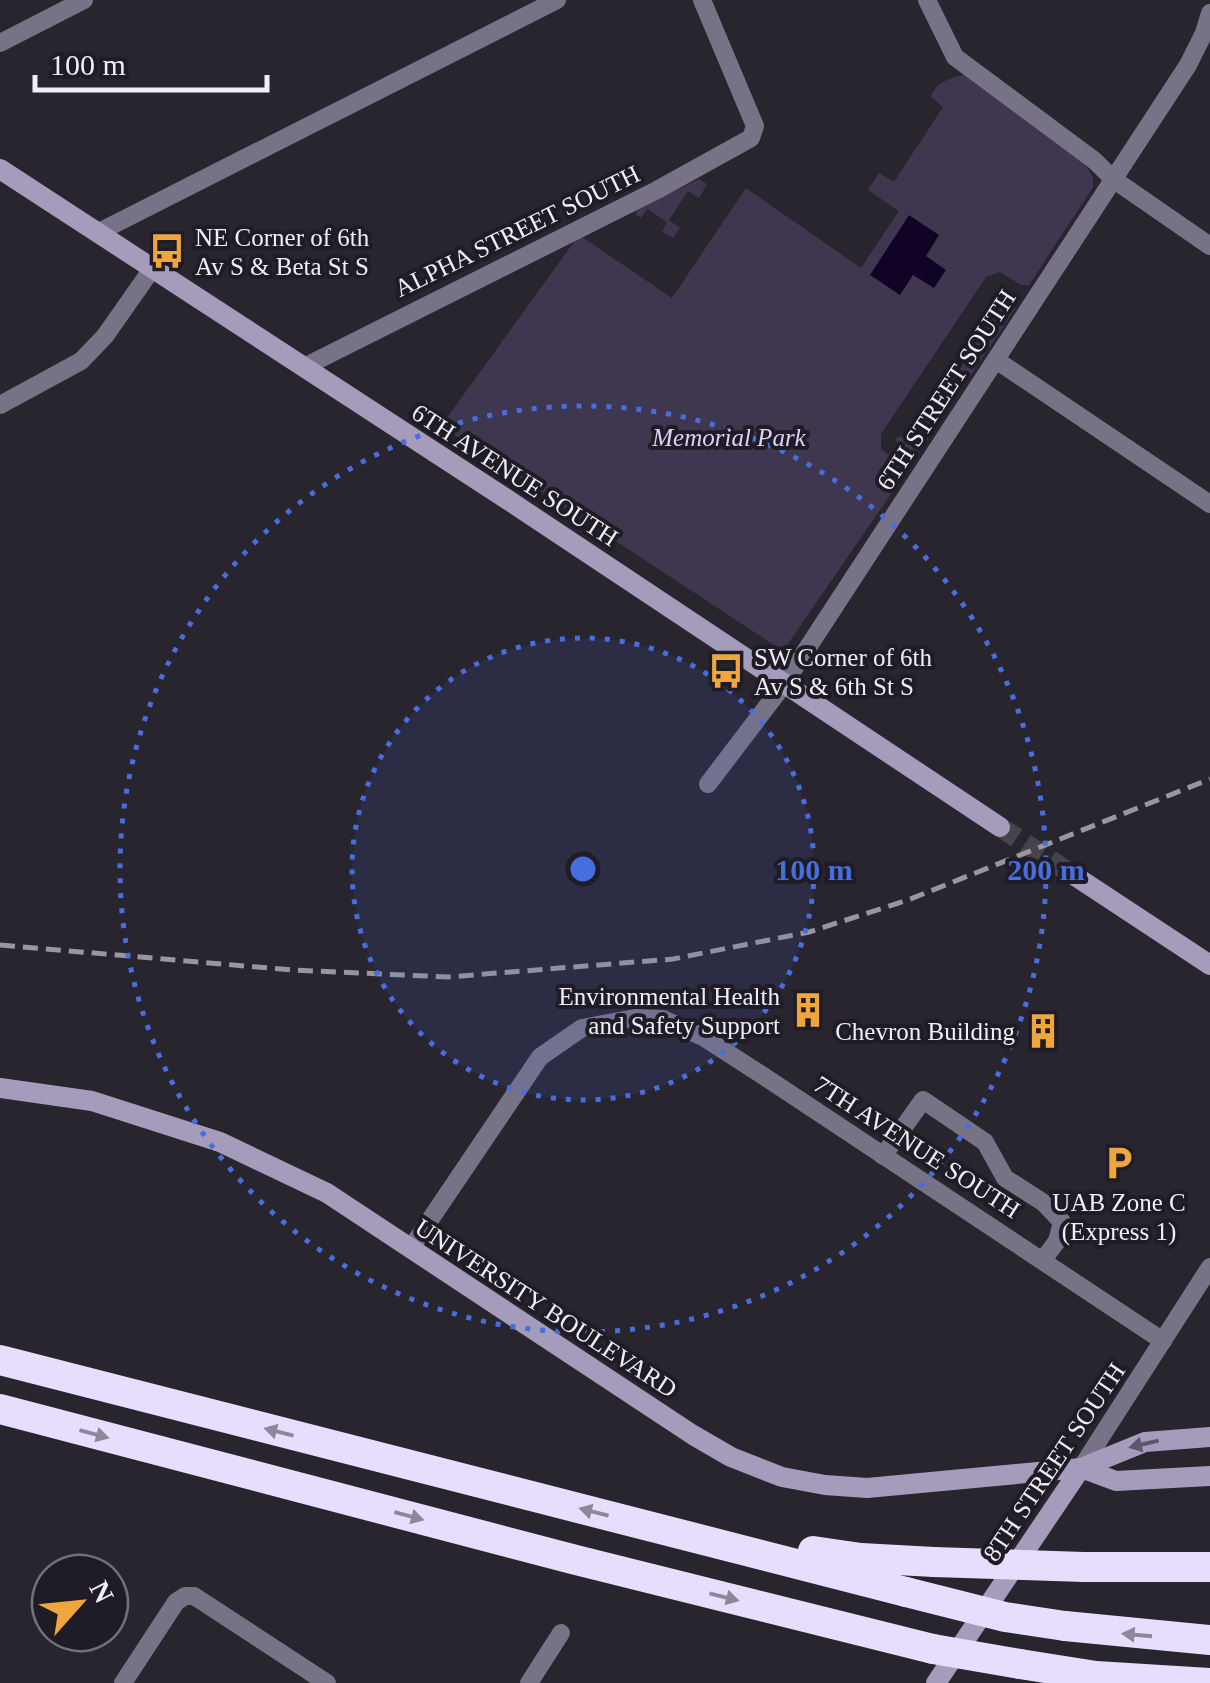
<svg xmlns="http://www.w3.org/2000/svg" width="1210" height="1683" font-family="'Times New Roman',serif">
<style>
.green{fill:#3f3750}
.water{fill:#110325}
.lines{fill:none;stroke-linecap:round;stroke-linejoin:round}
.secondary-tunnel{stroke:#46434d;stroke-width:20;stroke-dasharray:20 10;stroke-linecap:butt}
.street{stroke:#787286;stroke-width:18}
.secondary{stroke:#a59cbc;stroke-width:20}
.highway{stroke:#e7defd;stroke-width:30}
.rail{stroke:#98969e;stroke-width:5;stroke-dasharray:15 8;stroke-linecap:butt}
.highway-bridge{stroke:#e7defd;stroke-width:30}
.oneway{fill:#8d879c}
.oneway2{fill:#5b5669}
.ring{fill:none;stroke:#476ede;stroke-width:5;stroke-dasharray:5 10}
.labels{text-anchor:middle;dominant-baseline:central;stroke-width:8;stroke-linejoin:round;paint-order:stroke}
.street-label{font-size:25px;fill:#f1eff6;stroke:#1f1c25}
.poi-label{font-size:25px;fill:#f1eff6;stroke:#1f1c25;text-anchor:start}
.park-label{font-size:25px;font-style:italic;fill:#ddd1fc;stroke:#1f1c25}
.centre{fill:#476ede;stroke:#1f1c25;stroke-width:5}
.ring-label{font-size:30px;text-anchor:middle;font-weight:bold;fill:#476ede;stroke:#1f1c25;stroke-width:8;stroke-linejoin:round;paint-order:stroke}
</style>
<rect width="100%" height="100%" fill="#28252f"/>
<g class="green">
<path d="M965,75L1085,165L1093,177V187L1029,285H1021L1000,272L986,277L881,434V449L902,465L904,475L783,651L441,426L579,235L672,298L746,188L861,268L899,211L868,190L879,173L894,182L943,107L931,97C935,83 951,77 965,75Z"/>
<path d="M699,179L707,184L699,198L688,191L669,220L680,228L673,238L662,232L667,222L647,209L641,218L636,215L637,209Z"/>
<path d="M998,289L1012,297L1015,309L921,450L911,453L897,444L896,438L901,436L911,442L1002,305L993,296Z"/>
</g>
<path class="water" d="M909,215L939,235L926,256L946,270L934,288L913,275L900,295L870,275Z"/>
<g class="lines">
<path class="secondary-tunnel" d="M1000,827L1075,876"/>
<g class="street">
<path d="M927,0L955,57L1095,161L1113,179L1210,246"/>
<path d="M0,43L84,0"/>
<path d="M97,233L557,0"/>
<path d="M996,360L1210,504"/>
<path d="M304,367L657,190L751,138L755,126L702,0"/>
<path d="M0,405L81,361L105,336L152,269"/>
<path d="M708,784L784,684L1188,65L1204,33L1210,13"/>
<path d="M883,1156L923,1100L985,1142L1005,1178L1044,1203L1062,1222L1057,1241L1043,1260"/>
<path d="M411,1248L540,1057L582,1028L635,1018L663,1019L703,1037L765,1077L1163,1341"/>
<path d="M1081,1468L1210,1267"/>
<path d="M123,1683L176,1602L185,1596H194L327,1683"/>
<path d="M529,1683L561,1633"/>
</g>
<g class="secondary">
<path d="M0,169L505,498L1000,827"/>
<path d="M1075,876L1210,965"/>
<path d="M0,1088L92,1101L220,1142L327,1193L693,1435L731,1457L782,1477L825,1485L867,1488L1081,1468L1145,1442L1210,1437"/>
<path d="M1081,1468L1116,1481L1210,1476"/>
<path d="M936,1683L1081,1468"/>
</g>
<g class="highway">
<path d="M0,1360L906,1592"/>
<path d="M0,1409L576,1560L933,1649"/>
<path d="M813,1551L861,1558L934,1562"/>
<path d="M1084,1567H1210"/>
<path d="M1065,1626L1210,1640"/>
<path d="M1020,1664L1096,1676L1210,1683"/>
</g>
<path class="rail" d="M0,945L292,970L448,977L673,959L809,932L908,900L1210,779"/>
<g class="highway-bridge">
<path d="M934,1562L1084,1567"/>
<path d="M906,1592L1005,1617L1065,1626"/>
<path d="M933,1649L1020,1664"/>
</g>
</g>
<defs><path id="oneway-solid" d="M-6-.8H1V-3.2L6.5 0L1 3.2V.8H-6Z" transform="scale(2.5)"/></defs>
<g class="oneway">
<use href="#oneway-solid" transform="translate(279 1432) rotate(-166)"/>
<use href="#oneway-solid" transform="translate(94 1434) rotate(15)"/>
<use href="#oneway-solid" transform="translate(594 1512) rotate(-166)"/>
<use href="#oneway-solid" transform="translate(409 1516) rotate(15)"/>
<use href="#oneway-solid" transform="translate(724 1597) rotate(14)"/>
<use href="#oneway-solid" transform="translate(1137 1635) rotate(-175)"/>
</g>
<use class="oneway2" href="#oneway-solid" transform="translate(1144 1444) rotate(167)"/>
<circle cx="583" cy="869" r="231" fill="#476ede" fill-opacity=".12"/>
<g class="ring">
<circle cx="583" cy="869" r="231"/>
<circle cx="583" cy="869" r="463"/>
</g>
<defs>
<symbol id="bus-bare" viewBox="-9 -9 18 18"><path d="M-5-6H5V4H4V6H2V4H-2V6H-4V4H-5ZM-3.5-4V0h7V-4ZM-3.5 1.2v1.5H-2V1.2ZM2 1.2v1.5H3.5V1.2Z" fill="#efa73d" stroke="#1f1c25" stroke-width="2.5" paint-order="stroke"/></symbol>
<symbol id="building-bare" viewBox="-9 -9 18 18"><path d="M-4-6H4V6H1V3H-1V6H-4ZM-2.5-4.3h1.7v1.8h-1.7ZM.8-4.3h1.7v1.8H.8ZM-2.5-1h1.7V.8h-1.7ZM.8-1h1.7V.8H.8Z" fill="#efa73d" stroke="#1f1c25" stroke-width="2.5" paint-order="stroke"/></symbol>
<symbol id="parking-bare" viewBox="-9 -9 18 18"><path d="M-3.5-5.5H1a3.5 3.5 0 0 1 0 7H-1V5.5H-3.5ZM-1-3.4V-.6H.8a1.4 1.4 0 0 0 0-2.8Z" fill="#efa73d" stroke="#1f1c25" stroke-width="2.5" paint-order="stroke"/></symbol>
</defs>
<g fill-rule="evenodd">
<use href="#bus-bare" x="142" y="226" width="50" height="50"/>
<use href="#bus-bare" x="701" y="646" width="50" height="50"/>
<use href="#building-bare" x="783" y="985" width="50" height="50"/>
<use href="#building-bare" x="1018" y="1006" width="50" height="50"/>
<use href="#parking-bare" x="1094" y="1138" width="50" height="50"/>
</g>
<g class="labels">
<g class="street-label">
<text transform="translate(517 231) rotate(-26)">ALPHA STREET SOUTH</text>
<text transform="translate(946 390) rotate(-57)">6TH STREET SOUTH</text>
<text transform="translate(515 475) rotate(33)">6TH AVENUE SOUTH</text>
<text transform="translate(917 1147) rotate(33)">7TH AVENUE SOUTH</text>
<text transform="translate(546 1308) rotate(33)">UNIVERSITY BOULEVARD</text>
<text transform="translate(1054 1462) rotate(-56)">8TH STREET SOUTH</text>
</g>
<g class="poi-label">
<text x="195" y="237">NE Corner of 6th<tspan x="195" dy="29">Av S &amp; Beta St S</tspan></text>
<text x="754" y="657">SW Corner of 6th<tspan x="754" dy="29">Av S &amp; 6th St S</tspan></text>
<text x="780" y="996" text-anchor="end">Environmental Health<tspan x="780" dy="29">and Safety Support</tspan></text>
<text x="1015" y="1031" text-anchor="end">Chevron Building</text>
<text x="1119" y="1202" text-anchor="middle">UAB Zone C<tspan x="1119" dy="29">(Express 1)</tspan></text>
</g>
<g class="park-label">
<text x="729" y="437">Memorial Park</text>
</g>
</g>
<circle cx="583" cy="869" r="15" class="centre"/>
<g class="ring-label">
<text x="814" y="880">100 m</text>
<text x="1046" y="880">200 m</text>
</g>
<g transform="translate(80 1603) rotate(63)"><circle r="48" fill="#1f1c25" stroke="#737079" stroke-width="2.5"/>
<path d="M0-8L18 38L0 25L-18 38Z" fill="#efa73d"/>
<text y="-15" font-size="28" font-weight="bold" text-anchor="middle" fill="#f1eff6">N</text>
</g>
<path d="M35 75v15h232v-15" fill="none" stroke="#f1eff6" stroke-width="5"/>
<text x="50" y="75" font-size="30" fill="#f1eff6" stroke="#1f1c25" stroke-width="8" paint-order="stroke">100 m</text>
</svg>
